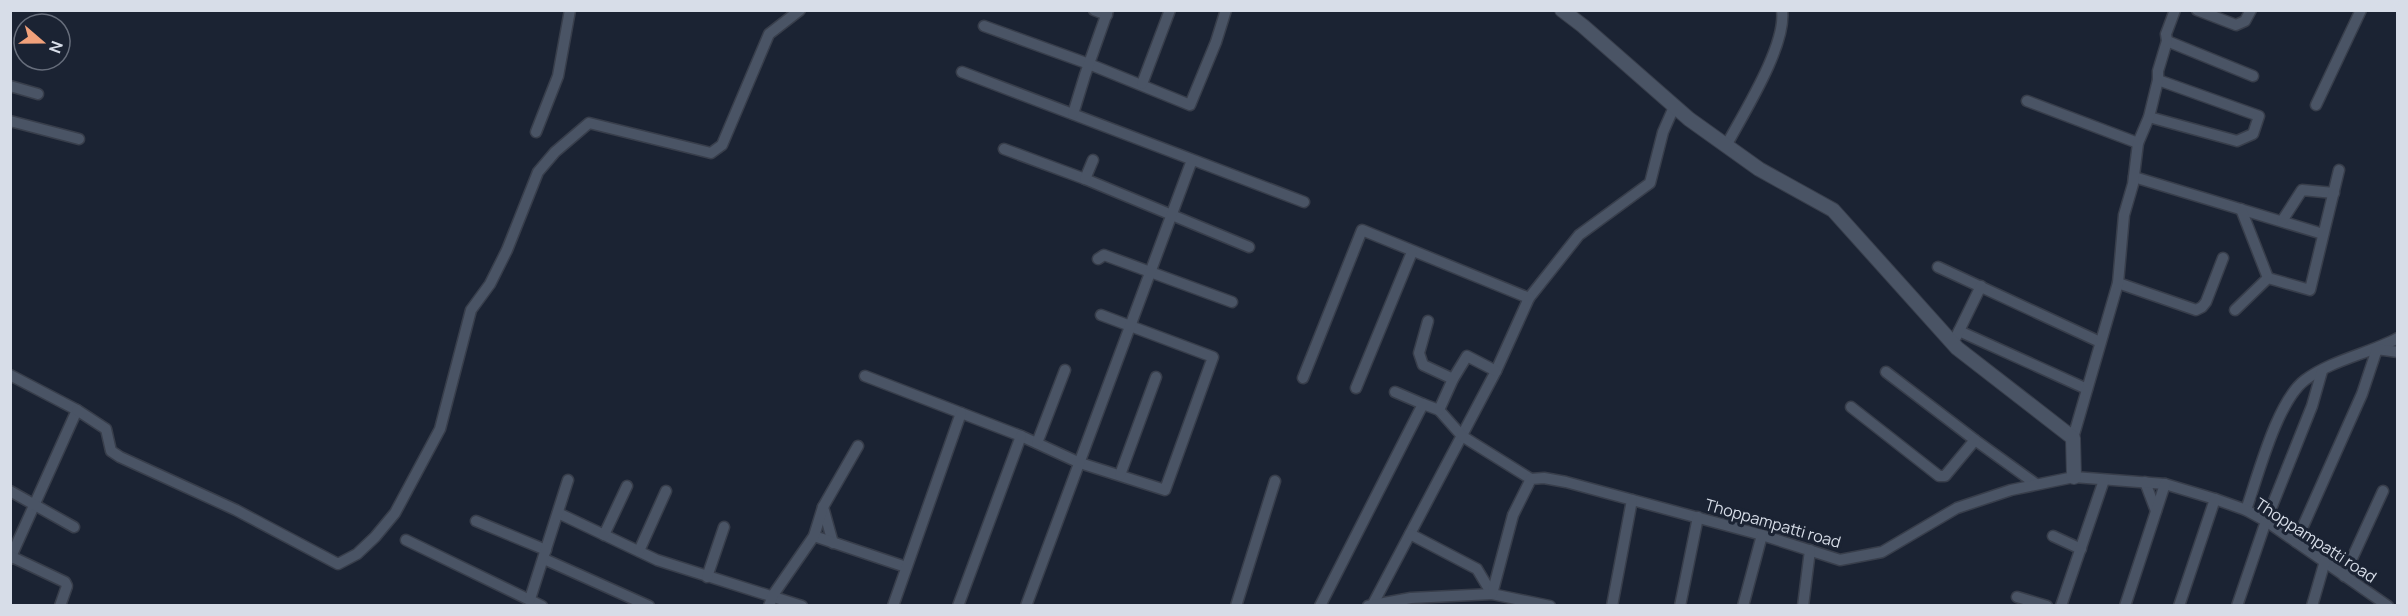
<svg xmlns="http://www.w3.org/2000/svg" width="2408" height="616" font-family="Manrope,sans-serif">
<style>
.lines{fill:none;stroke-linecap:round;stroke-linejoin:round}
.minor-casing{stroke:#383e4b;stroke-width:13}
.tertiary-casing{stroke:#383e4b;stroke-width:16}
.minor{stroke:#4a5465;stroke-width:10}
.tertiary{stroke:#4a5465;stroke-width:14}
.labels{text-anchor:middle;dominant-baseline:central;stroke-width:6;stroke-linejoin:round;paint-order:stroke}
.street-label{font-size:16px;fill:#d7dde8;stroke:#1b2333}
</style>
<rect width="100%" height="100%" fill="#1b2333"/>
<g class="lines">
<defs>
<g id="minor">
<path d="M1094,10L1107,15"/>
<path d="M2197,10L2236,25L2245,21L2251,10"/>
<path d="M984,26L1089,64L1190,105L1216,42L1226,10"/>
<path d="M2167,41L2253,76"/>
<path d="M962,72L1304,202"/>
<path d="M1142,84L1170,10"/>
<path d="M10,86L38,94"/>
<path d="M2027,101L2138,143"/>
<path d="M2316,105L2361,10"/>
<path d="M1073,114L1085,75L1108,10"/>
<path d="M2149,117L2237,141L2253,134L2259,116L2158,80"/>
<path d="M10,121L79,139"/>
<path d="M536,132L558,76L570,10"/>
<path d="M1726,146C1743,114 1787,45 1782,10"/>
<path d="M1004,149L1085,179L1249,247"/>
<path d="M2134,177L2323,234"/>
<path d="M1085,179L1093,160"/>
<path d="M2282,221L2302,190L2334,193"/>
<path d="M1098,259L1104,255L1232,302"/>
<path d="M1938,267L2100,342"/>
<path d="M2268,278L2310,290L2339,170"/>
<path d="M2118,283L2196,310L2202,307L2206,302L2223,258"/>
<path d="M1529,298L1579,235L1650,183L1663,132L1674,107"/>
<path d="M2235,310L2268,278L2241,209"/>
<path d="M1428,321L1419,353L1423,365L1453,379"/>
<path d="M1959,331L2087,389"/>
<path d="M1956,337L1981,286"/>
<path d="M1886,372L1975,440L2036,484"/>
<path d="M10,375L77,410L10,559"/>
<path d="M865,376L1021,436L1080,463L1165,490L1213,357L1101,315"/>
<path d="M1303,378L1362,230L1529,298L1496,371L1373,604"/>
<path d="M1356,388L1412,252"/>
<path d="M1395,392L1423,404"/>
<path d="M1851,407L1939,476H1945L1975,440"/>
<path d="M77,410L106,429L111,451L120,457L236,510L338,564L357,554L375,537L395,513L440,429L471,310L490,284L507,250L538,172L555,152L589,123L711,153L722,145L769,34L800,10"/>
<path d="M1439,410L1462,436L1531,479"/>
<path d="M2073,438L2118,283L2124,215L2133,184L2138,143L2149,117L2158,80V71L2167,41L2166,34L2175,10"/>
<path d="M1037,443L1065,370"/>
<path d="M1120,475L1156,377"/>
<path d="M2145,482L2156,511"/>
<path d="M10,491L74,527"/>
<path d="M823,507L833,543"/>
<path d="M2246,510C2258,476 2277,401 2305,380C2332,360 2368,354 2398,338"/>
<path d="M558,513L657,560L802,606"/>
<path d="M476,521L546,550"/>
<path d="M1410,534L1477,569L1492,594L1550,606"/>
<path d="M604,535L627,486"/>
<path d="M814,536L906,567"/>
<path d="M2053,536L2081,549"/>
<path d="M406,540L542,606"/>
<path d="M2296,542L2362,394L2377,349L2398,352"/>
<path d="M639,551L666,491"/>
<path d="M10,556L65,582L67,586L60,606"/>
<path d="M544,559L649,606"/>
<path d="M2344,576L2383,491"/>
<path d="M707,577L724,527"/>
<path d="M2017,597L2047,606"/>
<path d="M530,599L568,480"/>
<path d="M769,606L773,595L814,536L823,507L858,446"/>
<path d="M893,606L961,413"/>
<path d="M958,606L1021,436"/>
<path d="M1026,606L1192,160"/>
<path d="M1236,606L1275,481"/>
<path d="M1320,606L1423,404L1439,410L1453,379L1467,356L1496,371"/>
<path d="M1368,606L1411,598L1492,594L1513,515L1531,479L1544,478L1566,482L1762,535L1840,560L1882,552L1957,508L2011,490L2074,477L2165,484L2215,499L2246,510L2266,521L2388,606"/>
<path d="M1612,606L1632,500"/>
<path d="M1680,606L1698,517"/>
<path d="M1743,606L1762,535"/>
<path d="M1803,606L1810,550"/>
<path d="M2061,606L2104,480"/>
<path d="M2125,606L2165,484"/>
<path d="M2179,606L2215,499"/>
<path d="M2237,606L2266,521L2312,406L2322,371"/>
<path d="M2312,606L2325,561"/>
</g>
<path id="tertiary" d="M1562,10L1583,26L1689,119L1759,169L1833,210L1957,348L2073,438L2074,477"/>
</defs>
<use href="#minor" class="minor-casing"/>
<use href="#tertiary" class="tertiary-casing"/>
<use href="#minor" class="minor"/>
<use href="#tertiary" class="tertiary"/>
</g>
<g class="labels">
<g class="street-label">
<text transform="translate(1773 523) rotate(16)">Thoppampatti road</text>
<text transform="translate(2316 540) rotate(33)">Thoppampatti road</text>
</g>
</g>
<rect width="2408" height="616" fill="none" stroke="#d7dde8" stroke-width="24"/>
<g transform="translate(42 42) rotate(110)"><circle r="28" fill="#1b2333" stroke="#666d7b" stroke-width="1.5"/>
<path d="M0-4.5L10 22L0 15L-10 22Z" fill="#f1a17b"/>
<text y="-9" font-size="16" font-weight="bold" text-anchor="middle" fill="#d7dde8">N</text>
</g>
</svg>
